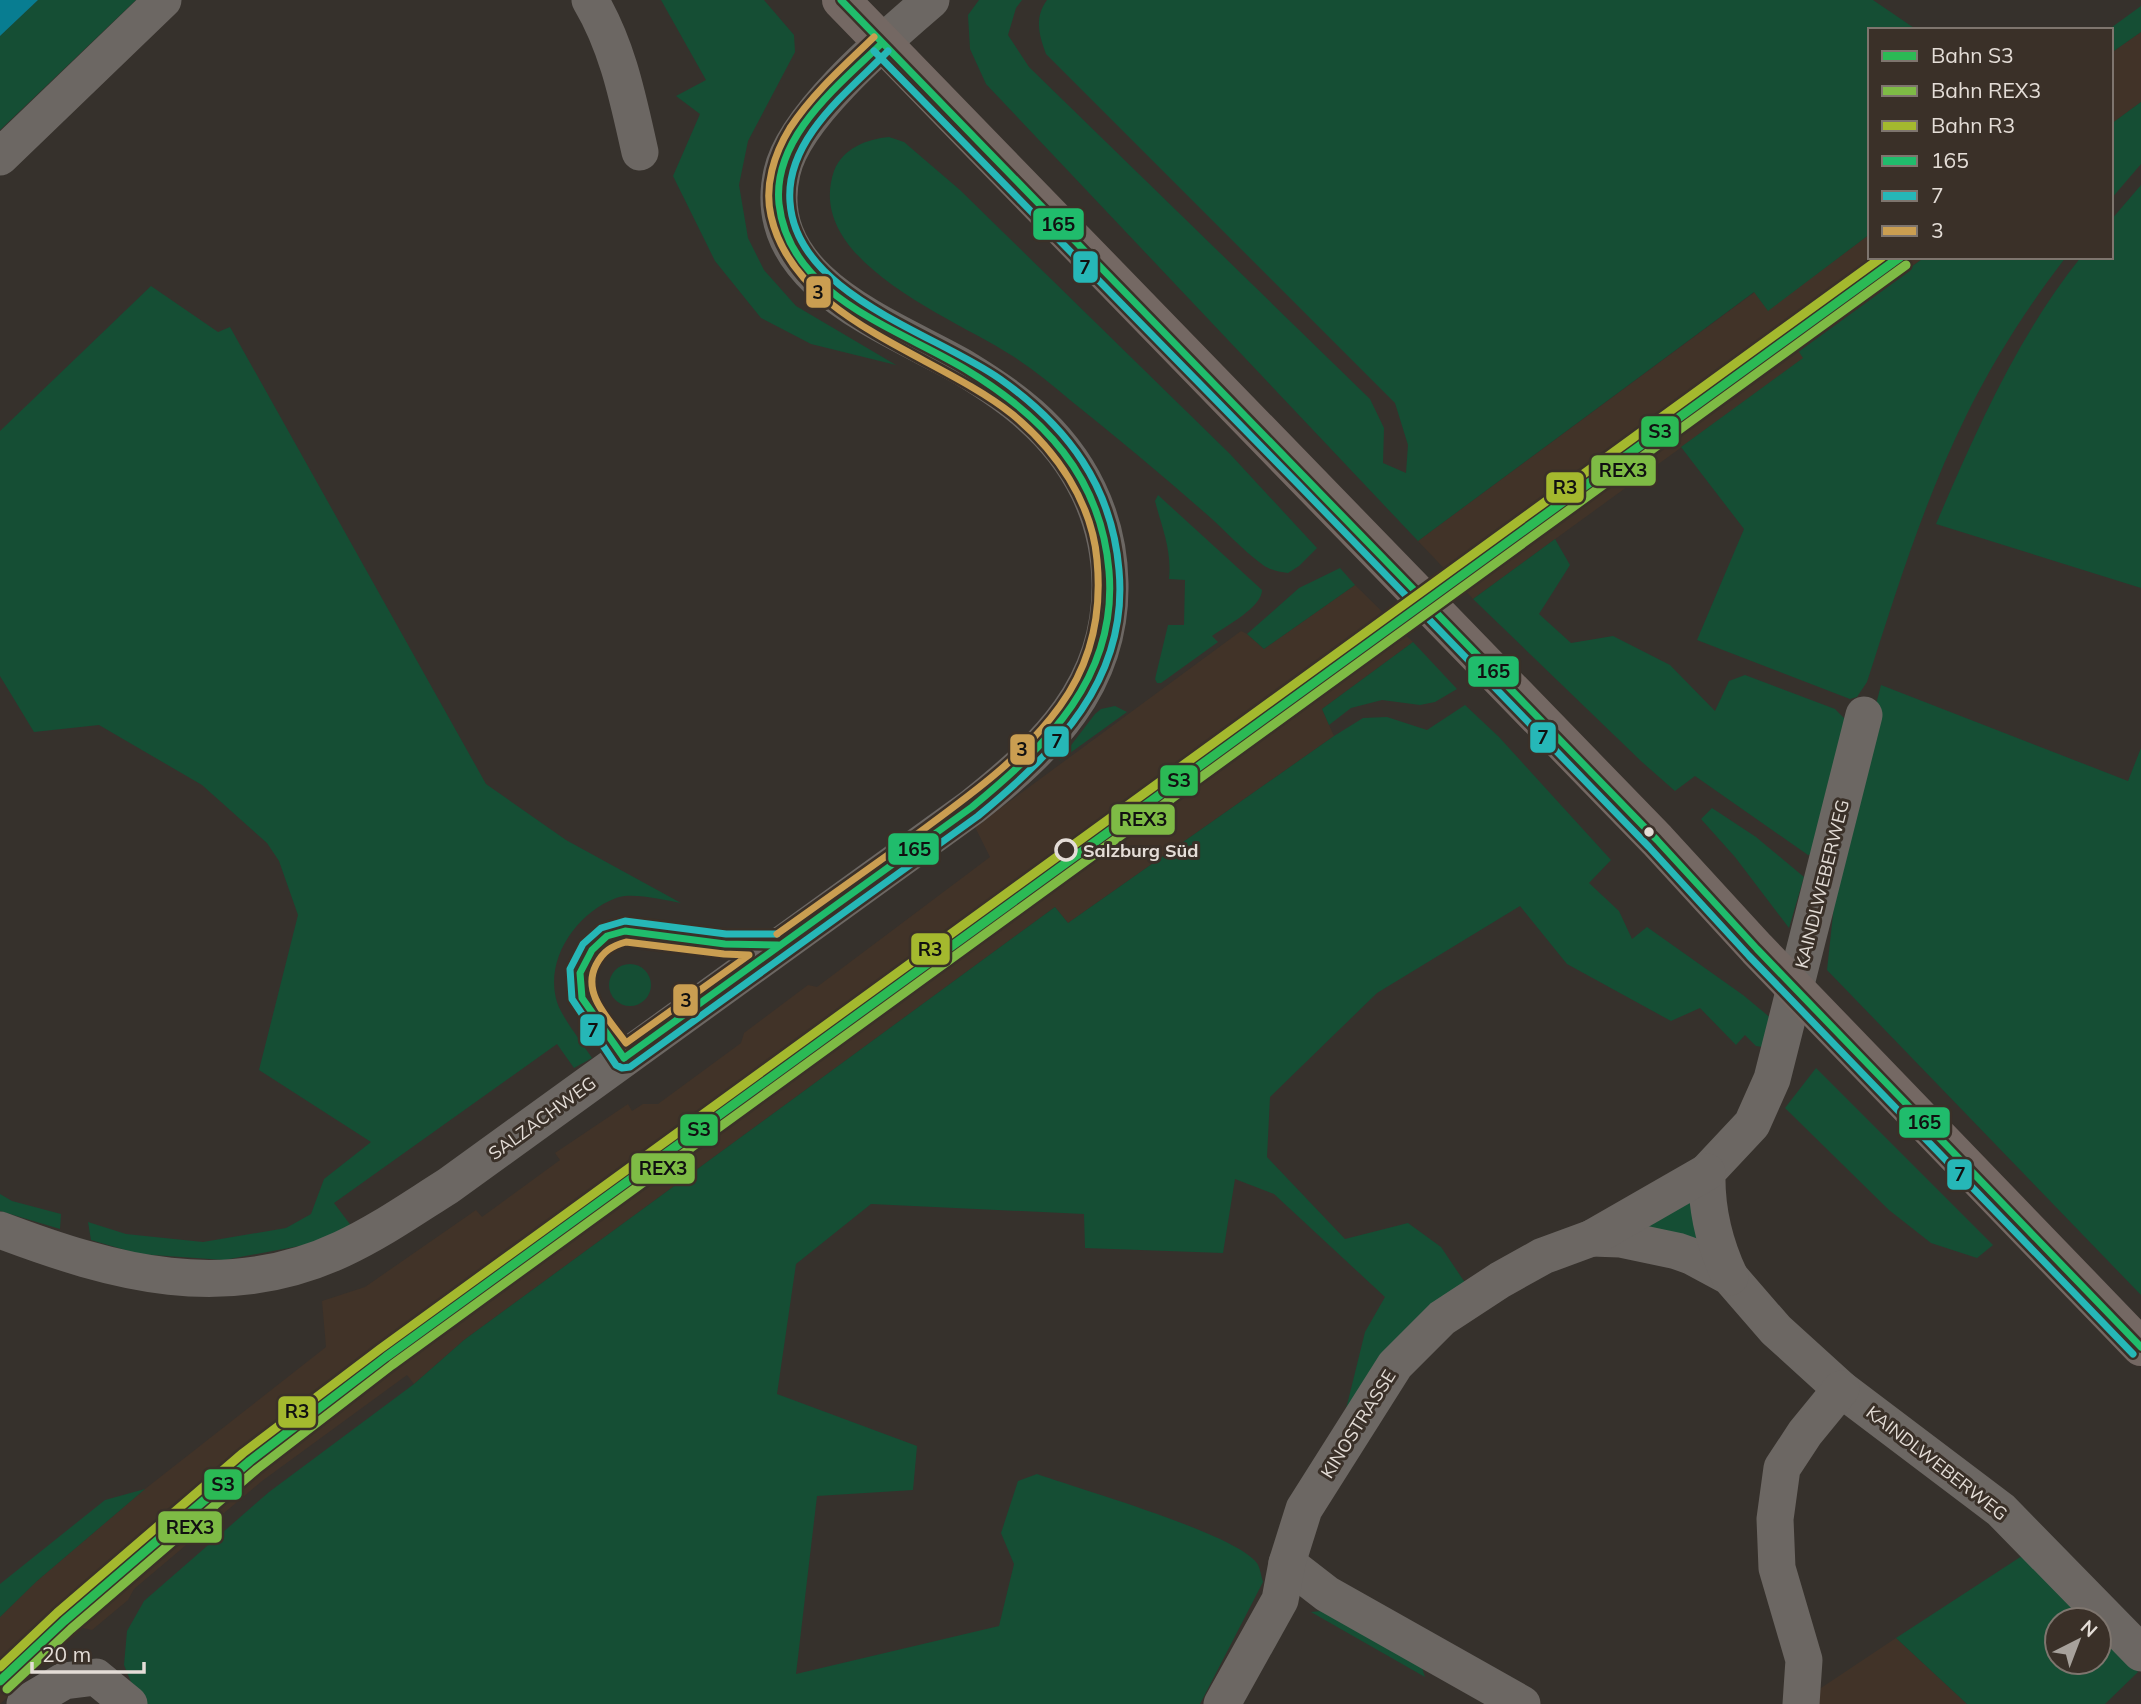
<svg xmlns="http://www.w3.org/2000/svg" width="2141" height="1704" font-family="Mulish,sans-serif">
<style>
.built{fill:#413328}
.green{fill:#154e34}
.water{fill:#087d91}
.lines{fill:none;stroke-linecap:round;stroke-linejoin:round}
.minor{stroke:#6c6763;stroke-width:37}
.major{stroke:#746863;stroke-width:38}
.bus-1-casing{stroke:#3a3028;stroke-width:12}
.bus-2-casing{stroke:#3a3028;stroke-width:12}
.bus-3-casing{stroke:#3a3028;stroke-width:12}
.bus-1{stroke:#20bc6c;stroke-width:7}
.bus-2{stroke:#26b7b7;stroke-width:7}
.bus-3{stroke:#ca9e51;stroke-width:7}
.rail-1-casing{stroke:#3a3028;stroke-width:14}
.rail-2-casing{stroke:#3a3028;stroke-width:14}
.rail-3-casing{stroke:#3a3028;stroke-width:14}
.rail-1{stroke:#2bba55;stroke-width:9}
.rail-2{stroke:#7ebb45;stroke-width:9}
.rail-3{stroke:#a4b92e;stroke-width:9}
.bus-dot{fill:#e4ddd7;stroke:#3a3028;stroke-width:2.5}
.stop-dot{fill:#3a3028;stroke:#e4ddd7;stroke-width:3.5}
.labels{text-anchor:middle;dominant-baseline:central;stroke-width:6;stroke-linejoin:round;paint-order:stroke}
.stop-label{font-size:18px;font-weight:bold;fill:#e4ddd7;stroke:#3a3028;text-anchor:start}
.street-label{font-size:18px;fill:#e4ddd7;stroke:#3a3028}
.line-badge{stroke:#3a3028;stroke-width:2.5}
.pale-badge-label{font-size:19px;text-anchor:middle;font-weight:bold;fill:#111}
</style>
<rect width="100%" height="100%" fill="#36312c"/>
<g class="built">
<path d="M2141,32V102L2111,124V53Z"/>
<path d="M1870,234V257H1925L1798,348L1804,358L1473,599L1418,541L1755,292L1768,310Z"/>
<path d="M1355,585L1413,642L1322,709L1334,736L1068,923L1055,907L464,1340L414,1384L407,1375L262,1481L134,1589L128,1600L92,1630L83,1628L0,1704V1617L37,1581L145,1489L326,1347L322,1301L365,1287L476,1210L482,1217L560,1160L555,1153L628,1104L632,1111L643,1104H658L741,1043L744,1033L808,985L817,987L990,857L975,827L1241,631L1247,634L1264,649Z"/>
<path d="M1896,1638L1967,1704H1801L1803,1700Z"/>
</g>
<g class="green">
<path d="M38,0H136L0,130V36Z"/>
<path d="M661,0H764L794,35L795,52L748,141L739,185L748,238L764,270L796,306L896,365L811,344L761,318L715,261L673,176L700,114L676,96L706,80Z"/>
<path d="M979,0H1022L1016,8L1008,35L1029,67L1370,399L1384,428L1383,463L1406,473L1408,445L1395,403L1046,54C1039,35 1034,18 1047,0H1873L1917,30H1870V234L1768,311L1754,292L1418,541L986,84L970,49L968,15Z"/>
<path d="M2141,6V32L2111,53V30H2108Z"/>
<path d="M2141,102V164L2111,199V124Z"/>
<path d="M889,137L904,142L960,190L1230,454L1317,548L1299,566L1288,573C1279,572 1270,570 1263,565C1242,550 1224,529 1204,512C1160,473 1115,436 1070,400C1051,384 1032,368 1011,355C954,318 803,261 834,171C843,148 867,139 889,137Z"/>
<path d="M2141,185V588L1936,524C1976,431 2017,337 2081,257H2111V220Z"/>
<path d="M1925,257H2066C2028,306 1993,361 1966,416C1924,501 1896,592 1867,682L1857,697L1850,699L1697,640L1744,529L1681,447L1803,358L1797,349Z"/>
<path d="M151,286L218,332L230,327L486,784L566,840L681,903C663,900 632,892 616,898C576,913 544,960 557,1002C561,1016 583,1044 592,1058L574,1068L557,1044L334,1203L352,1227L310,1244L224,1260L139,1254L91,1240L88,1222L126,1234L203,1242L286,1228L311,1214L324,1179L371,1142L259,1070L298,915L279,861L267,843L202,785L99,725L34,732L0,676V431Z"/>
<path d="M1158,495L1262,590C1262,607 1226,626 1212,636L1218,642L1161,683H1157L1155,679L1168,625H1184L1185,580L1169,579C1172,550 1162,528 1155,501Z"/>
<path d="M1555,539L1570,565L1539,614L1571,643L1613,636L1670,665L1715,711L1729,681L1745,675L1835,709L1850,724L1821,851L1808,855L1695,776L1675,791L1642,762L1473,599Z"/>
<path d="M1340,568L1355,585L1264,649L1247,634L1299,588Z"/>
<path d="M1413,642L1457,689L1435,702L1420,705L1382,700L1351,708L1329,725L1322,709Z"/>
<path d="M1881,685L2128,781L2141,748V1295L1827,970L1841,840Z"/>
<path d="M1465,705L1499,737L1611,860L1589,883L1619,911L1632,939L1647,927L1743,995L1778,1024L1770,1048L1756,1046L1745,1035L1736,1045L1700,1008L1671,1021L1567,964L1520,906L1377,993L1270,1097L1267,1157L1345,1239L1408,1223L1441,1247L1468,1287L1345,1413L1365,1332L1385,1297L1274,1194L1235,1179L1223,1253L1085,1248L1084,1214L871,1204L796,1264L777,1394L917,1446L913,1490L817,1496L796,1674L999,1626L1014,1564L1001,1533L1018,1481L1037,1474C1079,1489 1233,1533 1256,1562C1260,1566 1261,1576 1263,1582L1200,1704H143L137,1697L124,1665L127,1631L144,1601L269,1492L414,1384L464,1340L1055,907L1068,923L1334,736L1363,718L1387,717L1427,730Z"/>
<path d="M1115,706L1127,712L1059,761L1095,714L1101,709Z"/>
<path d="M1712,808L1756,837L1804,877L1789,928L1735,857L1701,819Z"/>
<circle cx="630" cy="985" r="21"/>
<path d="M1816,1068L1993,1245L1977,1258L1931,1243L1889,1210L1785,1108Z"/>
<path d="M1698,1192L1708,1252L1631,1230Z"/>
<path d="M0,1194L12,1201L61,1214L60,1229L0,1211Z"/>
<path d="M145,1489L37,1581L0,1617V1584L105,1500Z"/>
<path d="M2028,1552L2091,1620H2057V1662H2099V1629L2138,1672L2105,1704H1967L1896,1638Z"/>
<path d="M1322,1611L1422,1668L1425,1677L1311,1612Z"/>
</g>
<path class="water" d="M0,0H38L0,36Z"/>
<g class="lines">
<g class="minor">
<path d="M590,0C618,47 628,99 640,152"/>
<path d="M0,157L163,0"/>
<path d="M0,1230C114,1273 225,1304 342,1249C379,1232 413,1208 448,1186L972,807C1046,748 1112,686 1110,583C1109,517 1080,459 1030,415C1010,397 987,382 964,368C891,326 757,281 782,172C794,116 887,38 931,0"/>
<path d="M1592,1238L1620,1239L1677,1251L1691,1256L1730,1277L1776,1330L1841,1389L2001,1510L2141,1653"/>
<path d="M1730,1277C1714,1243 1706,1210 1707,1172L1752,1124L1772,1079L1864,715"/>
<path d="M1287,1563L1327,1594L1522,1704"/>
<path d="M25,1704L64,1681L96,1677L129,1704"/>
<path d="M1222,1704L1280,1600L1287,1563L1304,1509L1395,1365L1442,1318L1500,1280L1543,1256L1592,1238L1707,1172"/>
<path d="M1801,1704L1804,1660L1777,1568L1775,1519L1782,1468L1805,1433L1841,1389"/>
</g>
<path class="major" d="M841,0L1657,840L1757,949L2141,1347"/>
<defs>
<g id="bus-1">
<path d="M841,0L1657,840L1757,949L2141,1347"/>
<path d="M624,1058L972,807C1047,745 1118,677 1109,571C1101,476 1043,416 965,369C897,328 789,296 779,204C772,137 839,85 881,44"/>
<path d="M624,1058L582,998L580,973L592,950L607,936L625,931L725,944L778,945"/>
</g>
<g id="bus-2">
<path d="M874,51L1297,483L1649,847L1749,956L2133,1354"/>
<path d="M777,934H726L625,921L601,928L583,944L570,969L572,999L616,1065L622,1068L630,1067L978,816C1056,751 1129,680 1119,570C1112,486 1068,427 1000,379C935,333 796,295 790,202C785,139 849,91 888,51"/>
</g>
<g id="bus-3">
<path d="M777,934C822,902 868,869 913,837C966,798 1021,760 1060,706C1092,662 1102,612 1097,560C1092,502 1056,450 1012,414C935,353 795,321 771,216C764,186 774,154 790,128C813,93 845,65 874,37"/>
<path d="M626,942L724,954L749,955L626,1043C610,1020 581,994 596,965C603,951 612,946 626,942Z"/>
</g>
</defs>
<use href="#bus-1" class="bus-1-casing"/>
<use href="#bus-2" class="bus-2-casing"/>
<use href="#bus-3" class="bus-3-casing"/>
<use href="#bus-1" class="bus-1"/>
<use href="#bus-2" class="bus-2"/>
<use href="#bus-3" class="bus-3"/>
<defs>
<path id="rail-1" d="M0,1681L64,1621L250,1461L386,1357L1900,257"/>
<path id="rail-2" d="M7,1689L71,1629L257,1469L392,1365L1906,265"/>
<path id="rail-3" d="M0,1667L57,1613L243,1453L380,1349L1882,257"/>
</defs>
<use href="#rail-1" class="rail-1-casing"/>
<use href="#rail-2" class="rail-2-casing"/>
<use href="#rail-3" class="rail-3-casing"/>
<use href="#rail-1" class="rail-1"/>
<use href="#rail-2" class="rail-2"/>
<use href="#rail-3" class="rail-3"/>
</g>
<circle class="bus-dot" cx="1649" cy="832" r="6"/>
<circle class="stop-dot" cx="1066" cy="850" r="10"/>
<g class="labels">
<g class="stop-label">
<text x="1083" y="850">Salzburg Süd</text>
</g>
<g class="street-label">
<text transform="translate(1822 884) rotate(-76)">KAINDLWEBERWEG</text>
<text transform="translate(542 1118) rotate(-36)">SALZACHWEG</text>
<text transform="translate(1358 1424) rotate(-58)">KINOSTRASSE</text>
<text transform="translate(1937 1463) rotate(38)">KAINDLWEBERWEG</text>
</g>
</g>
<g class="line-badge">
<rect x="1032" y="207" width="53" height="34" rx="7" fill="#20bc6c"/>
<rect x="1072" y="250" width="27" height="34" rx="7" fill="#26b7b7"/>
<rect x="805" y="275" width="27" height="34" rx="7" fill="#ca9e51"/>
<rect x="1640" y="415" width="40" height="33" rx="7" fill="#2bba55"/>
<rect x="1590" y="454" width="67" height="33" rx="7" fill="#7ebb45"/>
<rect x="1545" y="471" width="40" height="33" rx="7" fill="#a4b92e"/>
<rect x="1467" y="655" width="53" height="33" rx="7" fill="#20bc6c"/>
<rect x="1529" y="721" width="28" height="33" rx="7" fill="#26b7b7"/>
<rect x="1043" y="725" width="27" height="33" rx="7" fill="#26b7b7"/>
<rect x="1009" y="733" width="27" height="33" rx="7" fill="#ca9e51"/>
<rect x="1159" y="764" width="40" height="33" rx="7" fill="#2bba55"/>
<rect x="1110" y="803" width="66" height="33" rx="7" fill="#7ebb45"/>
<rect x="887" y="832" width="53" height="34" rx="7" fill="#20bc6c"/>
<rect x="910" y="932" width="41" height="34" rx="7" fill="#a4b92e"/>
<rect x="672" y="983" width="27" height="34" rx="7" fill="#ca9e51"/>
<rect x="579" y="1013" width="27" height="34" rx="7" fill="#26b7b7"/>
<rect x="1898" y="1106" width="53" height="33" rx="7" fill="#20bc6c"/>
<rect x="679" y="1113" width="40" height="34" rx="7" fill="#2bba55"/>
<rect x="630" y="1152" width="66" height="33" rx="7" fill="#7ebb45"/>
<rect x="1946" y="1158" width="27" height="33" rx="7" fill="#26b7b7"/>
<rect x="277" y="1395" width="40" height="34" rx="7" fill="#a4b92e"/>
<rect x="203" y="1468" width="40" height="33" rx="7" fill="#2bba55"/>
<rect x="157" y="1510" width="66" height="34" rx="7" fill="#7ebb45"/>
</g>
<g class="pale-badge-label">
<text x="1058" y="231">165</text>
<text x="1085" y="274">7</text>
<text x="818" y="299">3</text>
<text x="1660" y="438">S3</text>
<text x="1623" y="477">REX3</text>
<text x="1565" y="494">R3</text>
<text x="1493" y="678">165</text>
<text x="1543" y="744">7</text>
<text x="1057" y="748">7</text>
<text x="1022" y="756">3</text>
<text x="1179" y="787">S3</text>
<text x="1143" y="826">REX3</text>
<text x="914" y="856">165</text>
<text x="930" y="956">R3</text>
<text x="686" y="1007">3</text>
<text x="593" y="1037">7</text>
<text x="1924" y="1129">165</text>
<text x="699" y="1136">S3</text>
<text x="663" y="1175">REX3</text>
<text x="1960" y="1181">7</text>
<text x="297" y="1418">R3</text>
<text x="223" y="1491">S3</text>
<text x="190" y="1534">REX3</text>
</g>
<rect x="1868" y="28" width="245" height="231" fill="#3a3028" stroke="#7e756e" stroke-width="2"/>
<rect x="1882" y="51" width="35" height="10" fill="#2bba55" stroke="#7e756e" stroke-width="2"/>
<text x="1931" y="63" font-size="21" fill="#e4ddd7">Bahn S3</text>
<rect x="1882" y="86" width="35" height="10" fill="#7ebb45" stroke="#7e756e" stroke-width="2"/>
<text x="1931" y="98" font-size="21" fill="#e4ddd7">Bahn REX3</text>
<rect x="1882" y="121" width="35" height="10" fill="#a4b92e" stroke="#7e756e" stroke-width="2"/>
<text x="1931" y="133" font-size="21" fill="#e4ddd7">Bahn R3</text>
<rect x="1882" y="156" width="35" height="10" fill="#20bc6c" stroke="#7e756e" stroke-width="2"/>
<text x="1931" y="168" font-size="21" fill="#e4ddd7">165</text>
<rect x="1882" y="191" width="35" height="10" fill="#26b7b7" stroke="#7e756e" stroke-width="2"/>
<text x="1931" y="203" font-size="21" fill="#e4ddd7">7</text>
<rect x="1882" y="226" width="35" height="10" fill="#ca9e51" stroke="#7e756e" stroke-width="2"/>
<text x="1931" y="238" font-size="21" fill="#e4ddd7">3</text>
<g transform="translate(2078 1641) rotate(42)"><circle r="33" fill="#3a3028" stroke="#7e756e" stroke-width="2"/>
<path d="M0-5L12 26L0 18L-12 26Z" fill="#a7a19b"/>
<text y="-10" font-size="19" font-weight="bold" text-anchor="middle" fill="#e4ddd7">N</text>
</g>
<path d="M32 1662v10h112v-10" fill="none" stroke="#e4ddd7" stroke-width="3.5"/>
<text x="42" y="1662" font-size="21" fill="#e4ddd7" stroke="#3a3028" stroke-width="5" paint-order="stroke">20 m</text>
</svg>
